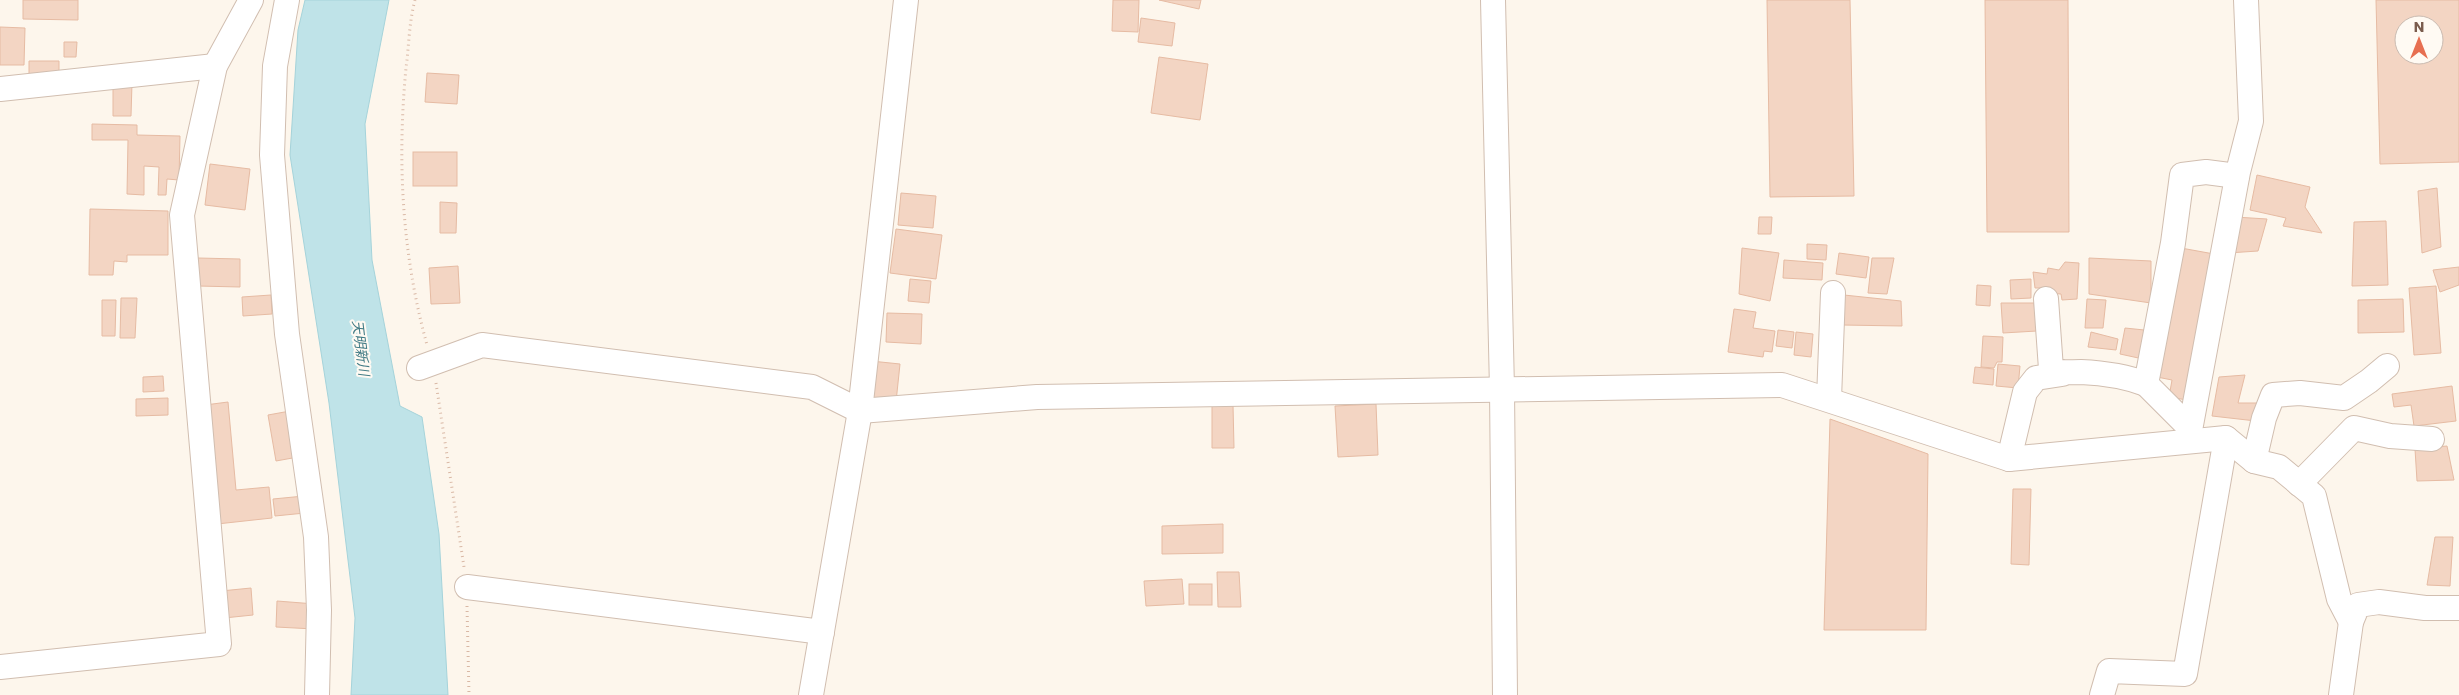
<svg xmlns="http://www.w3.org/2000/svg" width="2459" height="695" font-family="Poppins,'Noto Sans JP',sans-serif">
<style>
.water{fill:#bfe3e8;stroke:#a5d3da}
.building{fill:#f3d5c3;stroke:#e6bba3;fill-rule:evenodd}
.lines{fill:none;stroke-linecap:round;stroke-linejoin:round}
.minor-casing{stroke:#d1beb0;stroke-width:26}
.path{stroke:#d9b8a5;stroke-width:3;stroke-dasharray:1 4;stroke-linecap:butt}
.minor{stroke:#fff;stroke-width:24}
.labels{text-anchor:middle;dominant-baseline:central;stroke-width:4;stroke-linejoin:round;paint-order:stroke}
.water-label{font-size:14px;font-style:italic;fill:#437c86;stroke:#fffaf3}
</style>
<rect width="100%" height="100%" fill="#fdf6ec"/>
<path class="water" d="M305,0H389L365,124L372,260L400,406L422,417L439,534L448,695H351L355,618L329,403L290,155L298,30Z"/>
<g class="building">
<path d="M23,0H78V20L23,19Z"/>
<path d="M1113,0H1139L1138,32L1112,31Z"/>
<path d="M1159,0H1201L1199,9Z"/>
<path d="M1767,0H1850L1854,196L1770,197Z"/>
<path d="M1985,0H2068L2069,232H1987Z"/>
<path d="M2376,0H2459V162L2380,164ZM2404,25H2434V55H2404Z"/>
<path d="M1141,18L1175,23L1172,46L1138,42Z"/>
<path d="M0,27L25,28L24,65H0Z"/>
<path d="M64,42H77L76,57H64Z"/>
<path d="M1159,57L1208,64L1200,120L1151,113Z"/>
<path d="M29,61H59V79L29,78Z"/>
<path d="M427,73L459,75L457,104L425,102Z"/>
<path d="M113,82L132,83L131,116H113Z"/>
<path d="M92,124L137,125V135L180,136L179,180L167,179L166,195H158L159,167L144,166V195L127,194L128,140H92Z"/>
<rect x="413" y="152" width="44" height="34"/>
<path d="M210,164L250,169L245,210L205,205Z"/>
<path d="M2257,175L2310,187L2305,207L2322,233L2283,226L2286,218L2250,210Z"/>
<path d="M2437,188L2441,247L2422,253L2418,191Z"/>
<path d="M901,193L936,196L933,228L898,225Z"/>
<path d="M440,202L457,203L456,233H440Z"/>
<path d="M90,209L168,211V255H127V262L114,261L113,275H89Z"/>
<path d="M1759,217H1772L1771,234H1758Z"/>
<path d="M2235,217L2267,219L2258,251L2228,253Z"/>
<path d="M2386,221L2388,285L2352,286L2354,222Z"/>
<path d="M896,229L942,235L936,279L890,273Z"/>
<path d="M1807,244L1827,245L1826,260L1807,259Z"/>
<path d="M1742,248L1779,253L1770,301L1739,294Z"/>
<path d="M2181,248L2214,254L2187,400L2169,397L2172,380L2157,377Z"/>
<path d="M1839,253L1869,257L1866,278L1836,274Z"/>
<path d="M198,258L240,259V287L198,286Z"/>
<path d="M1872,258H1894L1887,294L1868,293Z"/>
<path d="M2089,258L2151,261V303L2089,294Z"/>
<path d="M1784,260L1823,263L1822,280L1783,278Z"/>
<path d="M2065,262L2079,263L2077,299L2062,300L2061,294L2044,293L2043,288H2035L2033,272L2047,274L2048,268L2059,270Z"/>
<path d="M458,266L460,303L431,304L429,268Z"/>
<path d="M2459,267V285L2440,292L2433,270Z"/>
<path d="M910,279L931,281L929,303L908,301Z"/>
<path d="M2031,279V298L2011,299L2010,280Z"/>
<path d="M1977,285L1991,286L1990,306L1976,305Z"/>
<path d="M2436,286L2441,353L2414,355L2409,288Z"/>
<path d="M271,295L272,314L243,316L242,297Z"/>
<path d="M1844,295L1901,301L1902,326L1842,325Z"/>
<path d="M121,298H137L135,338H120Z"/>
<path d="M2087,299L2106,300L2103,328H2085Z"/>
<path d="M2403,299L2404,332L2358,333V300Z"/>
<path d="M102,300H116L115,336H102Z"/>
<path d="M2001,303H2034L2037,331L2003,333Z"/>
<path d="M1734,309L1756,312L1753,328L1775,331L1772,352L1764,351L1763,357L1728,352Z"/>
<path d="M887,313L922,314L921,344L886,342Z"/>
<path d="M2125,328L2154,331L2143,359L2120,354Z"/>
<path d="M1778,330L1794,332L1792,348L1776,346Z"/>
<path d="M1796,332L1813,334L1811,357L1794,355Z"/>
<path d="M2091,332L2118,339L2116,350L2088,347Z"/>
<path d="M1983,336L2003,337L2002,362H1997L1994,368L1981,367Z"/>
<path d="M871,361L900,364L896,402L868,400Z"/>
<path d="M1998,364L2020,366L2018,388L1996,386Z"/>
<path d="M1975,367L1994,369L1993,385L1973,383Z"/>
<path d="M2245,375L2238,403H2258L2256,421L2212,416L2219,377Z"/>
<path d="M163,376L164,391L143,392V377Z"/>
<path d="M2452,386L2456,421L2414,426L2411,405L2394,407L2392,394Z"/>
<path d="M168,398V415L136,416V399Z"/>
<path d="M228,402L236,490L269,487L272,518L217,524L205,405Z"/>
<path d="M1376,404L1378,455L1338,457L1335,406Z"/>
<path d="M1212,405H1233L1234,448H1212Z"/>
<path d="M290,411L298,457L276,461L268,415Z"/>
<path d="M1830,419L1928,454L1926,630H1824Z"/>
<path d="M2447,446L2454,480L2417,481L2415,449Z"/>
<path d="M2013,489H2031L2029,565L2011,564Z"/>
<path d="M304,496L305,513L275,516L273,499Z"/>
<path d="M1223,524V553L1162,554V526Z"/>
<path d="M2435,537H2453L2450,586L2427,585Z"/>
<path d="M1217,572H1239L1241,607H1218Z"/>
<path d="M1182,579L1184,604L1146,606L1144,581Z"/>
<rect x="1189" y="584" width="23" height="21"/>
<path d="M251,588L253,615L224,618L221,591Z"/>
<path d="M277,601L315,604L314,629L276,627Z"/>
</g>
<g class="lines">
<defs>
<g id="minor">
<path d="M287,0L275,66L272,155L287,334L316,537L319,610L317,695"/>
<path d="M1493,0L1502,389L1505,695"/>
<path d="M0,89L215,66"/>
<path d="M2046,299L2051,369C2062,374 2069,372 2081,372C2103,373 2125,376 2146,384"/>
<path d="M419,368L482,345L812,387L860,411L1037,397L1782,385L2009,459L2226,438L2254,461L2279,467L2314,496L2339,599L2351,622"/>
<path d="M1829,399L1833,293"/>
<path d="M2190,428L2146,384L2173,243L2182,175L2206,172L2237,176"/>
<path d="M2188,441L2238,172L2251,121L2246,0"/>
<path d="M2009,459L2025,392L2036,378L2062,374"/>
<path d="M2254,461L2264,418L2273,395L2300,393L2344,398L2369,381L2387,366"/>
<path d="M2299,484L2354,428L2390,436L2432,439"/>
<path d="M467,587L822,632"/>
<path d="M0,667L219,644L182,215L215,66L251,0"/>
<path d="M811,695L860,411L906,0"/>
<path d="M2102,695L2109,671L2185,674L2226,438"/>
<path d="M2341,695L2351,622L2358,605L2379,602L2425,608H2459"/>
</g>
</defs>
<use href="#minor" class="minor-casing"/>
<g class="path">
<path d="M415,0C409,22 409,46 406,68C397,162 402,254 427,345"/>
<path d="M436,383L464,567"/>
<path d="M467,606L469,695"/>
</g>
<use href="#minor" class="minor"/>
</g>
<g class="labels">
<g class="water-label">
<text transform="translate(361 348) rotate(83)">天明新川</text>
</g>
</g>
<g transform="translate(2419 40)"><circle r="24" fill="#fffaf3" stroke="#cabbb1"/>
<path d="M0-4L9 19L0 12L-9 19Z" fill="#e76f51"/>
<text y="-8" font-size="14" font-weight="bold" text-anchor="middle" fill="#7a5c4d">N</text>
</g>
</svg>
